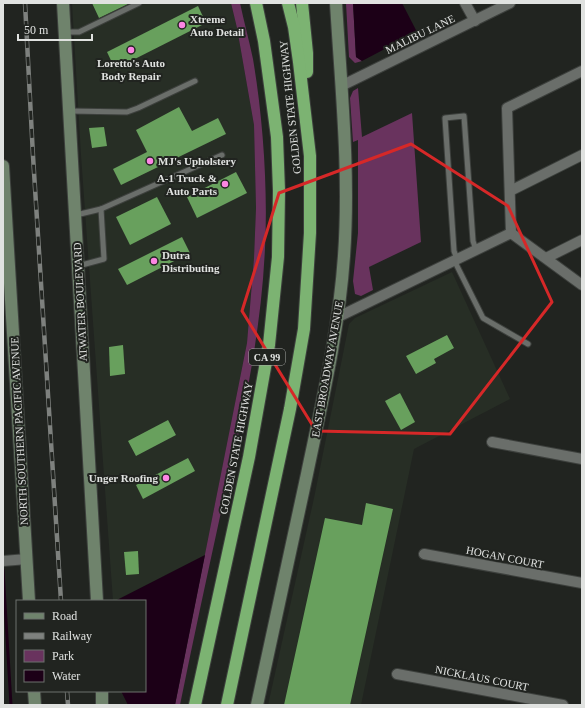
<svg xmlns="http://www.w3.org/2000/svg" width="585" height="708" font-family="'Times New Roman',serif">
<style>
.built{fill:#272e25}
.green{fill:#69335e}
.water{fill:#1c0017}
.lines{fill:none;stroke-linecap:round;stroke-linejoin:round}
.stream{stroke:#1c0017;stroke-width:3}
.building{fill:#68a05d}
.lane-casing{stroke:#3d403d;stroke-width:7}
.street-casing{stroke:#3d403d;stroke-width:12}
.secondary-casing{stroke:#3d403d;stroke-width:14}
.highway-casing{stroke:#3d403d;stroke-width:14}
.lane{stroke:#6a6e6a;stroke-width:5}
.street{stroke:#6a6e6a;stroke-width:10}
.secondary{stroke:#6f836c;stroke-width:12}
.highway{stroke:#7cb372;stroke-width:12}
.rail-casing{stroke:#7e817e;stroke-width:4.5}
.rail{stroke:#212420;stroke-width:3;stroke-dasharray:9;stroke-linecap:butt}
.marked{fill:none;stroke:#d62828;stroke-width:3;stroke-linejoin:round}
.poi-dot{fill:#fc86e3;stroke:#212420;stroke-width:1.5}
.labels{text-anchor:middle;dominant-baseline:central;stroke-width:4;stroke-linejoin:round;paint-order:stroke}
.shield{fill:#212420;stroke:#a7a9a6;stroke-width:1}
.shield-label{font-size:10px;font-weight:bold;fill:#e0e2e0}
.poi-label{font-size:11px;font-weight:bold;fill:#e0e2e0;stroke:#212420;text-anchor:start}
.street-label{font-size:11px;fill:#e0e2e0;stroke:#212420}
</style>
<rect width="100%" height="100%" fill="#212420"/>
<g class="built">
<path d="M72,3H231L237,28L254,125L256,208L254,258L247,343L205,555L115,601H113L81,155Z"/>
<path d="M452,272L510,399L414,449L361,705H268L314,498L349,324L355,318Z"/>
</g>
<g class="green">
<path d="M231,3H240C244,22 249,40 253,59C263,118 268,188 265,248C261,338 241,425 221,512C207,576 193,641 180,705H175L247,343L254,258L256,208L254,125L237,28Z"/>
<path d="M346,3H353L356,57L362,61L355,63L349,57Z"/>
<path d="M358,88L362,137L412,113L421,242L369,267L373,290L361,296L355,294L353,281L358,233V140L353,142L350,98L353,91Z"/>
</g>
<g class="water">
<path d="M353,3H402L417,32L362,61L356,57Z"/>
<path d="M205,555L175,705H128L121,691H145V601H115Z"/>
</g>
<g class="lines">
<path class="stream" d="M3,570L11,705"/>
</g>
<g class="building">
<path d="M92,3H130L99,18Z"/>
<path d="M198,6L206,23L115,69L107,52Z"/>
<path d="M179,107L192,131L218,118L226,134L121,185L113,169L147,152L136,130Z"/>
<path d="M104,127L107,146L92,148L89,128Z"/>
<path d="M236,172L247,193L197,218L187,197Z"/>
<path d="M157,197L171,224L130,245L116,217Z"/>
<path d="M182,237L190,253L127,285L118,269Z"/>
<path d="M447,335L454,348L434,359L436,363L416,374L406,356Z"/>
<path d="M123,345L125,374L110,376L109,347Z"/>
<path d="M400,393L415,422L401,430L385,401Z"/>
<path d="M168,420L176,435L136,456L128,441Z"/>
<path d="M188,458L195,471L143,499L136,485Z"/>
<path d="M366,503L393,509L350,705H284L325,518L362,525Z"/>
<path d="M138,551L139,574L126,575L124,552Z"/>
</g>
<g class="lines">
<defs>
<g id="lane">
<path d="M65,32H79L139,3"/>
<path d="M70,111L127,112L138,108L195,81"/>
<path d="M76,215L101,209L222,155"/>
<path d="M457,259L454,251L445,118L464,116L473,241L476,250"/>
<path d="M454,260L483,318L528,344"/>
<path d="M78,266L104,259L101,209"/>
</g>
<g id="street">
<path d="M465,3L475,21"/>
<path d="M341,86L510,3"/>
<path d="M510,191L582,155"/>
<path d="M511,233L507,108L582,71"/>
<path d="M511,233L582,285"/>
<path d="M546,258L582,240"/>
<path d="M338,317L511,233"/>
<path d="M492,442L582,459"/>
<path d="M424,554L582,583"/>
<path d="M3,561L27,559"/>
<path d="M397,674L563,705"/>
</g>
<g id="secondary">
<path d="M63,3L97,601"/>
<path d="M3,166L29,601"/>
<path d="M34,691L35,705"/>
<path d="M102,691V705"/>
<path d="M257,705C274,628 290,551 307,474C322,402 339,330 344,256C350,172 341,87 336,3"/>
</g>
<g id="highway">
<path d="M302,3L307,53V72"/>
<path d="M195,705L249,457L269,345L278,257L279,191L277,137L264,41L256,3"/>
<path d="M227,705L290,409L304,329L310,233V156L299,62L294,27L288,3"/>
</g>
</defs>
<use href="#lane" class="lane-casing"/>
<use href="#street" class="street-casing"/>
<use href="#secondary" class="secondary-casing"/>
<use href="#highway" class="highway-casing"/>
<use href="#lane" class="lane"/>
<use href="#street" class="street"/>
<use href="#secondary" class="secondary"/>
<use href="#highway" class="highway"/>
<defs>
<g id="rail">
<path d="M25,3L33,156L61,601"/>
<path d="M67,691L68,705"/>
</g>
</defs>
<use href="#rail" class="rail-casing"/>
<use href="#rail" class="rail"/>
</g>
<path class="marked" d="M411,144L508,206L552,302L450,434L316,431L242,311L279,193Z"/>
<g class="poi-dot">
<circle cx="182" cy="25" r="4"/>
<circle cx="131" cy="50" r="4"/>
<circle cx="150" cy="161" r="4"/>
<circle cx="225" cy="184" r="4"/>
<circle cx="154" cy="261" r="4"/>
<circle cx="166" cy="478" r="4"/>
</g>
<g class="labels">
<rect class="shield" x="249" y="349" width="36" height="16" rx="3"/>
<g class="shield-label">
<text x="267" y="357">CA 99</text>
</g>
<g class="poi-label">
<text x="190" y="19">Xtreme<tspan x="190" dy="13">Auto Detail</tspan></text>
<text x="131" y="63" text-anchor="middle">Loretto's Auto<tspan x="131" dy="13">Body Repair</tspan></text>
<text x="158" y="161">MJ's Upholstery</text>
<text x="217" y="178" text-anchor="end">A-1 Truck &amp;<tspan x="217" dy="13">Auto Parts</tspan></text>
<text x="162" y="255">Dutra<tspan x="162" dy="13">Distributing</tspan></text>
<text x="158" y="478" text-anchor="end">Unger Roofing</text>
</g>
<g class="street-label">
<text transform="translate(420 34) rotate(-26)">MALIBU LANE</text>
<text transform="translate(290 107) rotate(-96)">GOLDEN STATE HIGHWAY</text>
<text transform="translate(80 302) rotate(-93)">ATWATER BOULEVARD</text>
<text transform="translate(327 369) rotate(-80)">EAST BROADWAY AVENUE</text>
<text transform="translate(19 431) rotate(-93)">NORTH SOUTHERN PACIFIC AVENUE</text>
<text transform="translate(236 448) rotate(-79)">GOLDEN STATE HIGHWAY</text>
<text transform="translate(505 557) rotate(11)">HOGAN COURT</text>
<text transform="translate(482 678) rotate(11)">NICKLAUS COURT</text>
</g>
</g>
<rect width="585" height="708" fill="none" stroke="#e0e2e0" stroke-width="8"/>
<rect x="16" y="600" width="130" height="92" fill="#212420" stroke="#6d706d"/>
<rect x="24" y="613" width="20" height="6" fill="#6f836c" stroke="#6d706d"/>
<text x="52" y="620" font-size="12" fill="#e0e2e0">Road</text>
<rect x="24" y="633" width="20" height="6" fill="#7e817e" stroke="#6d706d"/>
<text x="52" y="640" font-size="12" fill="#e0e2e0">Railway</text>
<rect x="24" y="650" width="20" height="12" fill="#69335e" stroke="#6d706d"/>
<text x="52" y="660" font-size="12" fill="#e0e2e0">Park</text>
<rect x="24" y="670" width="20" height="12" fill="#1c0017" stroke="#6d706d"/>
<text x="52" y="680" font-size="12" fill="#e0e2e0">Water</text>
<path d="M18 34v6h74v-6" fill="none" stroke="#e0e2e0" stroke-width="2"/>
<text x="24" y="34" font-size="12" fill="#e0e2e0" stroke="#212420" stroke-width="3" paint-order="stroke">50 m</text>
</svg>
